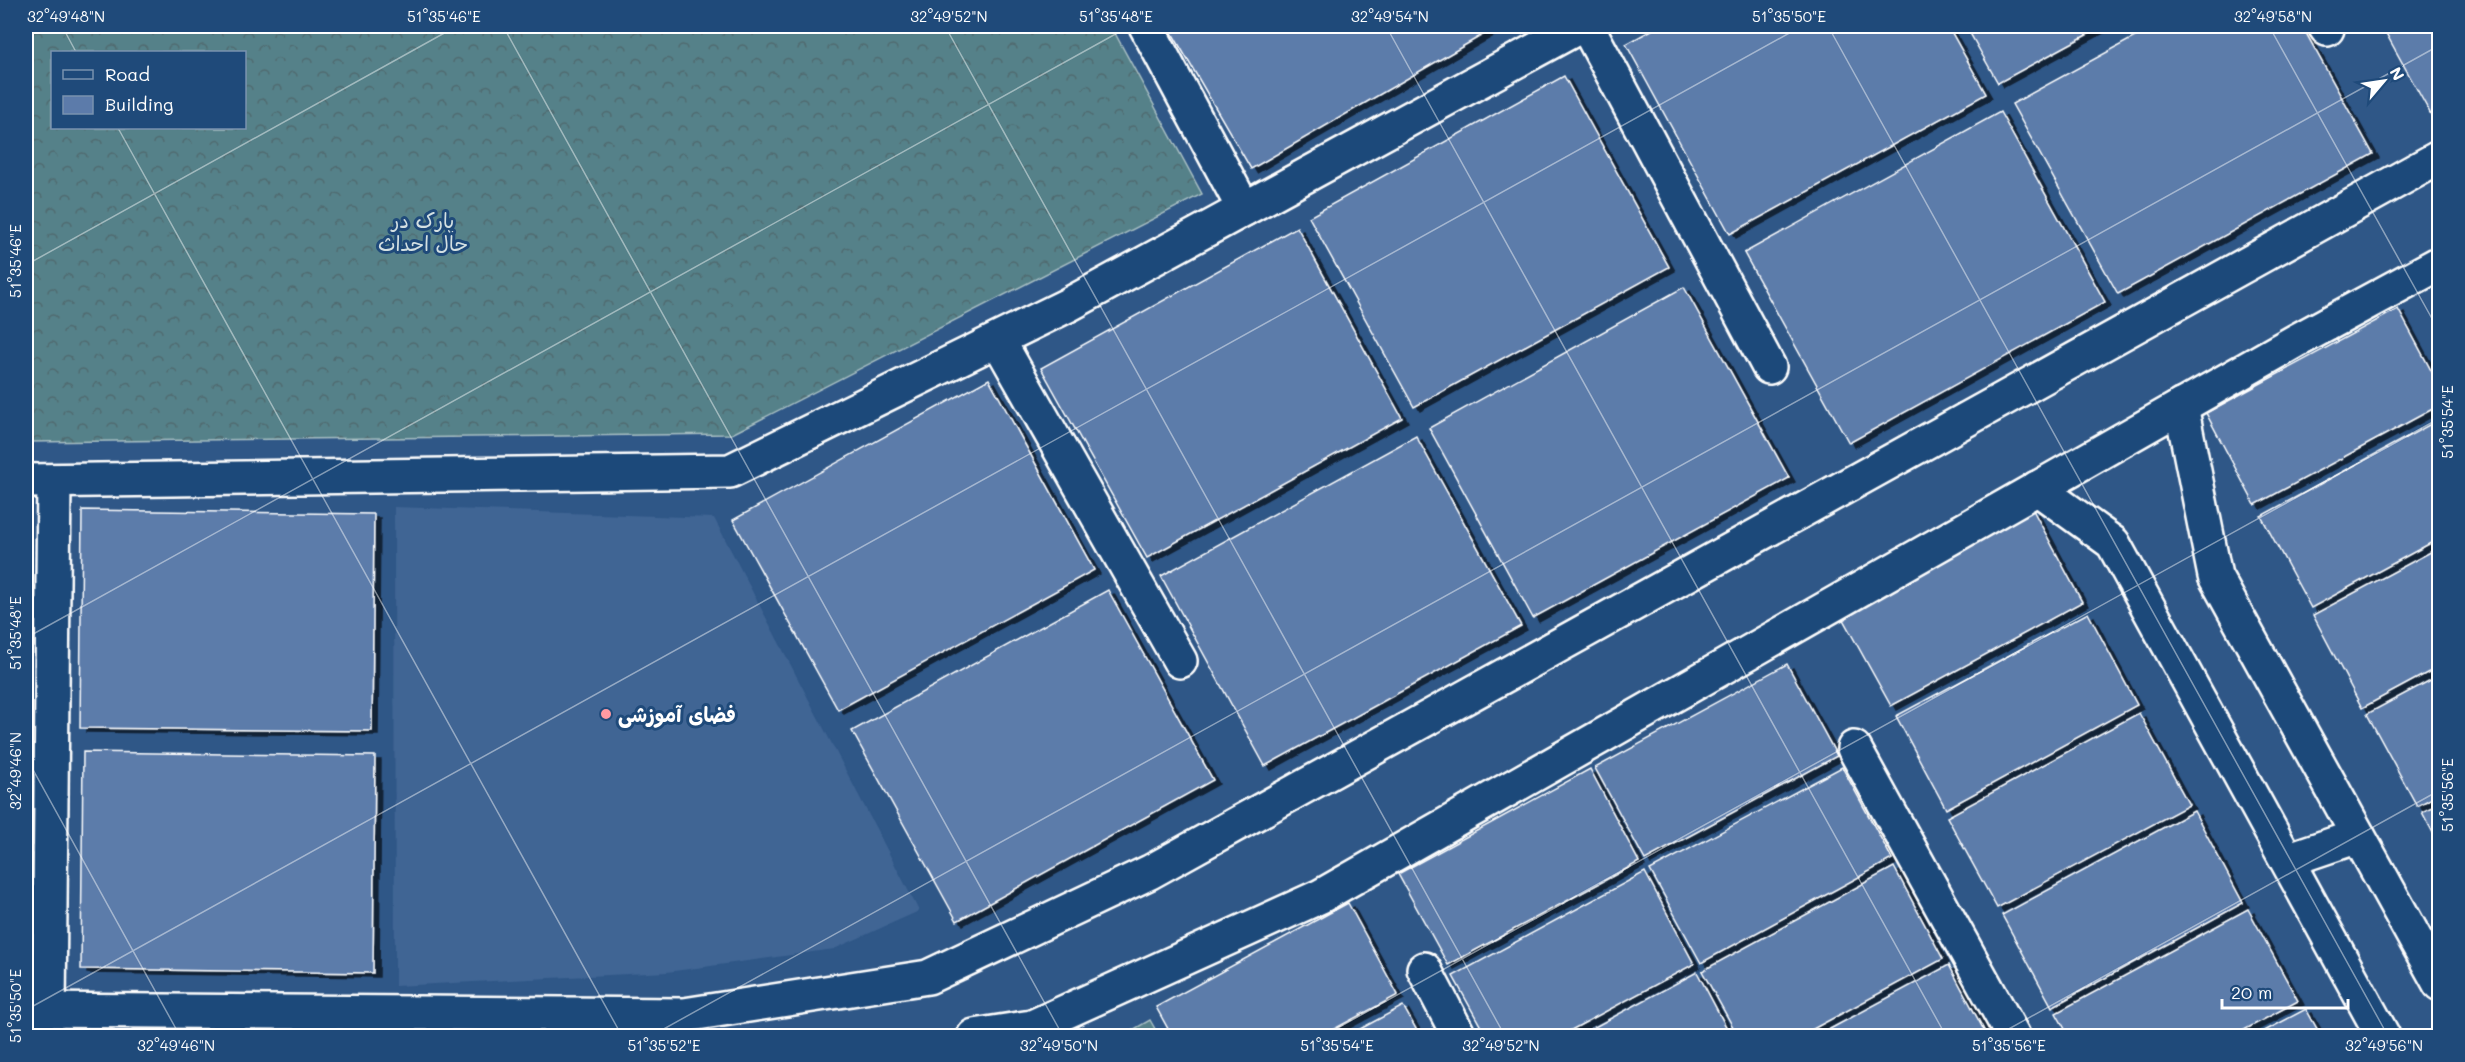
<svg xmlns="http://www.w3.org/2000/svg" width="2465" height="1062" font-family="Mali,'Playpen Sans Arabic',sans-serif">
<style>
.built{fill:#406594}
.forest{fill:url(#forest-crowns);stroke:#aac0c4;stroke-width:1.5;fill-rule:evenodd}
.pitch{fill:#548189;stroke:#aac0c4;stroke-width:1.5}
.building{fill:#5c7baa;stroke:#fff;stroke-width:1.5;filter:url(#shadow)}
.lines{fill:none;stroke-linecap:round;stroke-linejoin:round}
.minor-casing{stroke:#fff;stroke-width:38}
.tertiary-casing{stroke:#fff;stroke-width:38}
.minor{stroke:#1f4a7a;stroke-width:33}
.tertiary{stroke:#1f4a7a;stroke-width:33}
.ticks{fill:none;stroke:#fff;stroke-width:1.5;stroke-opacity:0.45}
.poi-dot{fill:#ff9aa2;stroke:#1f4a7a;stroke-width:2}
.labels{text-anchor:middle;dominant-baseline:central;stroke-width:6;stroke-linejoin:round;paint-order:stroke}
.park-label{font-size:20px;fill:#d4e0e2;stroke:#1f4a7a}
.poi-label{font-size:20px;font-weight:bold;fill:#fff;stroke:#1f4a7a;text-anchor:start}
.neatline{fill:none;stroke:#fff;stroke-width:2}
.ticks-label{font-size:15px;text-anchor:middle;fill:#fff}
</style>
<defs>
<pattern id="forest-crowns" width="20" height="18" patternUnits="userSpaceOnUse" patternTransform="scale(1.5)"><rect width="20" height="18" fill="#548189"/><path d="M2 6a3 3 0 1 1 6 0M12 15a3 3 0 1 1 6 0" fill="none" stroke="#50696e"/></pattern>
<filter id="shadow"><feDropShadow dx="6" dy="4" stdDeviation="0" flood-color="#0009"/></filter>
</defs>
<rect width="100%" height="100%" fill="#2f5787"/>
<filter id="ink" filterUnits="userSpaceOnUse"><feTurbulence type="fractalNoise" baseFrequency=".0167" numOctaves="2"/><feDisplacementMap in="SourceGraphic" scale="12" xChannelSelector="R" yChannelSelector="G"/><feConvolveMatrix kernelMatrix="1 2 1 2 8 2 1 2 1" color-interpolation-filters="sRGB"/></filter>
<g filter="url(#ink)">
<path class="built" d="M394,507L714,518L919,911L834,949L667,972L395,986Z"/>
<path class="forest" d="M26,26H1111L1202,194L732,434L29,442ZM52,52H244V128H52Z"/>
<path class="pitch" d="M1150,1020L1159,1036H1122Z"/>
<g class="building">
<path d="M1168,26H1498L1251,169Z"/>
<path d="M1659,26H1948L1986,94L1730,234L1626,44Z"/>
<path d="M1966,26H2103L1998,83Z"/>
<path d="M2155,26H2302L2373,154L2118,294L2012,104Z"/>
<path d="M2382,26H2440V131Z"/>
<path d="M1564,76L1669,267L1414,407L1309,217Z"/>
<path d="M2000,112L2105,302L1849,443L1744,253Z"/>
<path d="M1297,227L1402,418L1147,558L1041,368Z"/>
<path d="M1684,287L1789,478L1533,618L1429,428Z"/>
<path d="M2398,309L2440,387V405L2255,505L2206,413Z"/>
<path d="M989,379L1094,570L838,710L733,520Z"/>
<path d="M2440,419V538L2311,608L2261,516Z"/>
<path d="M1416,436L1521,626L1265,766L1161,576Z"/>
<path d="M82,510L374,514L372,731L80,728Z"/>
<path d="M2033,510L2082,602L1891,706L1840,614Z"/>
<path d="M2440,547V666L2362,708L2313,615Z"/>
<path d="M1108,590L1213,780L957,921L852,731Z"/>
<path d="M2088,613L2137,705L1946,809L1896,716Z"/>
<path d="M1787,664L1837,756L1645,860L1595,768Z"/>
<path d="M2440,675V794L2417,806L2367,714Z"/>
<path d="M2139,713L2189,805L1997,908L1947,817Z"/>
<path d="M83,752L375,756L373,973L81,969Z"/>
<path d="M1842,767L1892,859L1701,963L1650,870Z"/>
<path d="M1590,769L1639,862L1448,965L1398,874Z"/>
<path d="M2440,803V846L2422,812Z"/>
<path d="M2194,811L2243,903L2052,1007L2002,915Z"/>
<path d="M1894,867L1943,959L1800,1036H1738L1702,971Z"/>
<path d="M1645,872L1694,964L1560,1036H1486L1453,976Z"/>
<path d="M1348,903L1398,995L1321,1036H1172L1156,1007Z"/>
<path d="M2248,909L2298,1001L2233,1036H2069L2056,1013Z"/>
<path d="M1949,965L1987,1036H1817Z"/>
<path d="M1697,972L1731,1036H1578Z"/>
<path d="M1403,1006L1420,1036H1347Z"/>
<path d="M2306,1009L2321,1036H2255Z"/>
</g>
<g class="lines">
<defs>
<g id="minor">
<path d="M1146,26L1244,209"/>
<path d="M1587,26L1769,367"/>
<path d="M2325,26L2327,29"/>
<path d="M998,340L1180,661"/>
<path d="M26,481L730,471L1068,305L1580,26"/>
<path d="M1854,748L2013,1036"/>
<path d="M1424,969L1459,1036"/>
<path d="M49,1010L54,481"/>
</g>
<g id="tertiary">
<path d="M2181,406L2215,576L2440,984"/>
<path d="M2037,488L2113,543L2383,1036"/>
<path d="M2287,860L2358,836"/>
<path d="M26,1010L684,1015L928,977L1150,872L2440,157"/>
<path d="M974,1036L1032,1027L1321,896L2296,341L2440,263"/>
</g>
</defs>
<use href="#minor" class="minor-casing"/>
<use href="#tertiary" class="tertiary-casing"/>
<use href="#minor" class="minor"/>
<use href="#tertiary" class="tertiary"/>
</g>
</g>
<path class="ticks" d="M62,26L76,52M503,26L1063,1036M945,26L1505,1036M1386,26L1946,1036M1828,26L2388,1036M2269,26L2440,333M118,128L622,1036M26,265L457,26M26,638L1130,26M26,757L180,1036M26,1010L1802,26M651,1036L2440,45M1323,1036L2440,418M1996,1036L2440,790"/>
<circle class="poi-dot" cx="606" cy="714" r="6"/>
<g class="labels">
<g class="park-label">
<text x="423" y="220">پارک در<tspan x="423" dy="23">حال احداث</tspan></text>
</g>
<g class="poi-label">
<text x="618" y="714">فضای آموزشی</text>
</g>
</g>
<rect width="2465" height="1062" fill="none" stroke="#1f4a7a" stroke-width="66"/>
<rect x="51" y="51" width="195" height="78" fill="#1f4a7a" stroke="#7992af" stroke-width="1.5"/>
<rect x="63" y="70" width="30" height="9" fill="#1f4a7a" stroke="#7992af" stroke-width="1.5"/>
<text x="105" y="81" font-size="18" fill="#ffffff">Road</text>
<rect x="63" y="96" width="30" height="18" fill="#5c7baa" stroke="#7992af" stroke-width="1.5"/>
<text x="105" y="111" font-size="18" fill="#ffffff">Building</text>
<g transform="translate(2384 81) rotate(61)" stroke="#1f4a7a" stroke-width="4.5" paint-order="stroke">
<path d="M0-4.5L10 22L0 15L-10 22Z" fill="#ffffff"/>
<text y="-9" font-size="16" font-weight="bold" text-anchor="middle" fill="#ffffff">N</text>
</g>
<path d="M2222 999v9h126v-9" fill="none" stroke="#ffffff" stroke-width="3"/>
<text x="2231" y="999" font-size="18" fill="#ffffff" stroke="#1f4a7a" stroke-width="4.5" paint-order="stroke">20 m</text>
<rect x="33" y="33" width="2399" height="996" class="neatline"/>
<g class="ticks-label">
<text x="66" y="22">32°49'48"N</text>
<text x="444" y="22">51°35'46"E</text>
<text x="949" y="22">32°49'52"N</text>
<text x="1116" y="22">51°35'48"E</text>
<text x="1390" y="22">32°49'54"N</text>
<text x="1789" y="22">51°35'50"E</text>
<text x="2273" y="22">32°49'58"N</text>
<text transform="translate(16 261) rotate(-90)" y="5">51°35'46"E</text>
<text transform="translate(2448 422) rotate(-90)" y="5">51°35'54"E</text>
<text transform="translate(16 633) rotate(-90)" y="5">51°35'48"E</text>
<text transform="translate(16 771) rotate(-90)" y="5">32°49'46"N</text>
<text transform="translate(2448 795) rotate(-90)" y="5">51°35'56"E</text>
<text transform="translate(16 1006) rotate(-90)" y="5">51°35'50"E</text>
<text x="176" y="1051">32°49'46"N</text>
<text x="664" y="1051">51°35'52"E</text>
<text x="1059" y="1051">32°49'50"N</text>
<text x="1337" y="1051">51°35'54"E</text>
<text x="1501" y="1051">32°49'52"N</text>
<text x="2009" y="1051">51°35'56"E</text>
<text x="2384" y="1051">32°49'56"N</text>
</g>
</svg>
